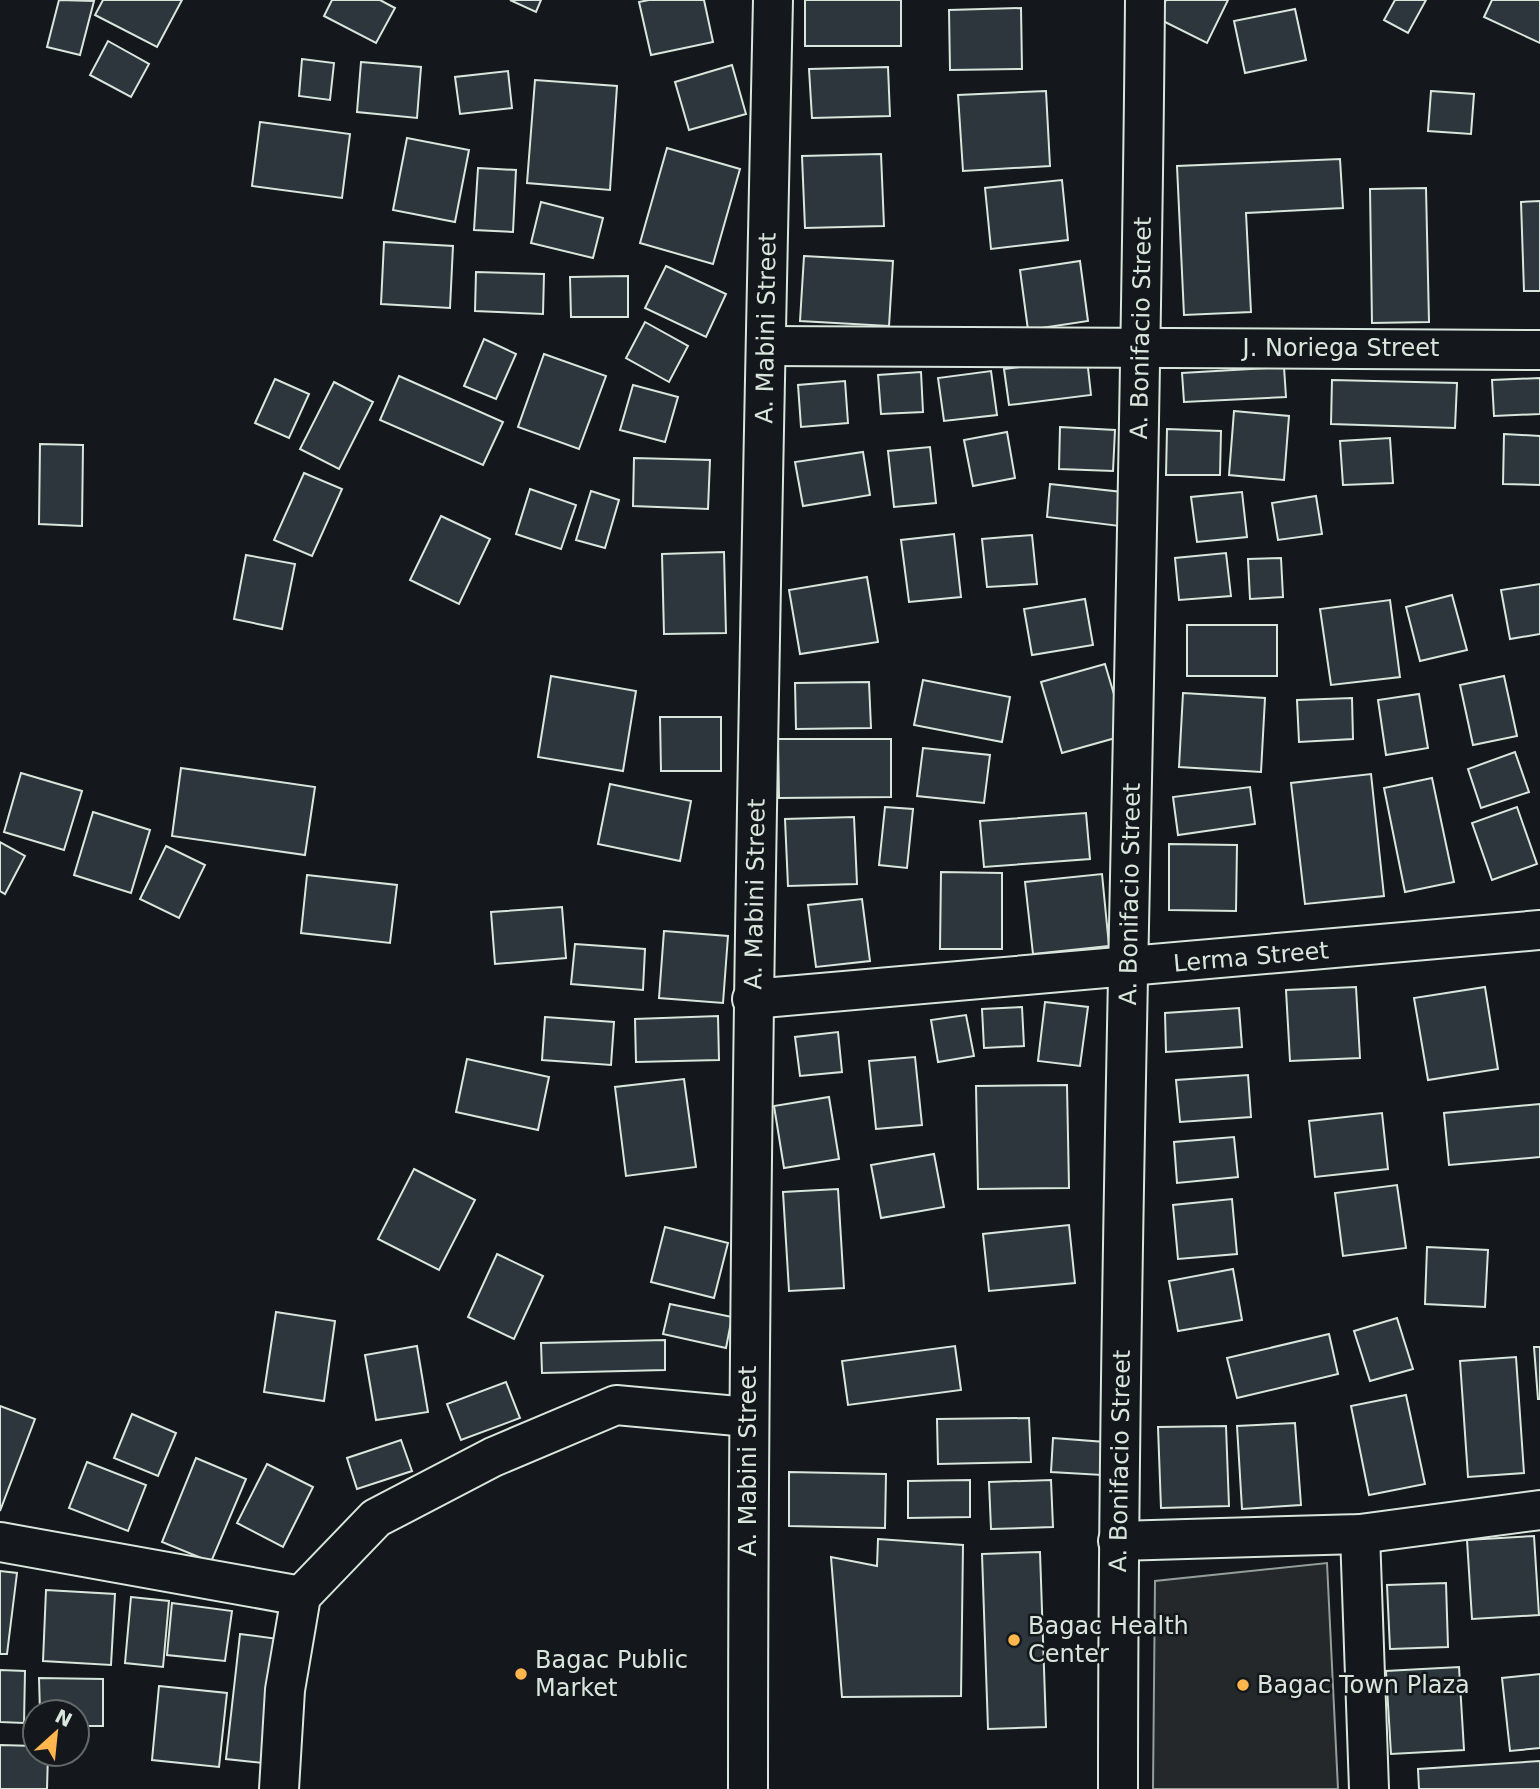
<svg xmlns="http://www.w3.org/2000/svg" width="1540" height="1789" font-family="'DejaVu Sans',sans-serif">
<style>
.parking{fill:#24282b;stroke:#939e99;stroke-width:2}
.building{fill:#2c363c;stroke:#d8e6dc;stroke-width:2}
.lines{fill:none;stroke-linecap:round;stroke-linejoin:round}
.minor-casing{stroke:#d8e6dc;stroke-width:42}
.minor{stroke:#14181c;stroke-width:38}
.poi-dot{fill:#ffb74d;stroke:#14181c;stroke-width:2.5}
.labels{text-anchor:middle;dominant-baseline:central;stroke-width:5;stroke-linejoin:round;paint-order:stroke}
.street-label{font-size:24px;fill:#d8e6dc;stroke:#14181c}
.poi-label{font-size:24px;fill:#d8e6dc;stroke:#14181c;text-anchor:start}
</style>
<rect width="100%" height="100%" fill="#14181c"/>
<path class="parking" d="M1327,1563L1338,1789H1153L1155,1581Z"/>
<g class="building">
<path d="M59,0L94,1L80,55L47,47Z"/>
<path d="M103,0H182L157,47L95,15Z"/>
<path d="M332,0H380L395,8L376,43L324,16Z"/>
<path d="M510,0H541L536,12Z"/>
<path d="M649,0H704L713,42L651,55L639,2Z"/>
<rect x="805" y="0" width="96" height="46"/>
<path d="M1166,0H1228L1207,43L1157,18Z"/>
<path d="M1395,0H1426L1408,33L1384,20Z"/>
<path d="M1492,0H1540V43L1484,17Z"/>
<path d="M1021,8L1022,69L950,70L949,10Z"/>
<path d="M1295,9L1306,60L1245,73L1234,21Z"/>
<path d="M108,41L149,64L131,97L90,75Z"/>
<path d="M302,59L334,63L330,100L299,96Z"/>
<path d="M361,62L421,67L417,118L357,112Z"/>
<path d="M732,65L746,114L689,130L675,82Z"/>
<path d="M888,67L890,116L812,118L809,69Z"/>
<path d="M508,71L512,108L460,114L455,77Z"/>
<path d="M535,80L617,86L610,190L527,183Z"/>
<path d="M1046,91L1050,166L963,171L958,95Z"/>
<path d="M1431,91L1474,94L1471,134L1428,131Z"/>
<path d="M260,122L350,134L342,198L252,186Z"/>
<path d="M407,138L469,150L455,222L393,210Z"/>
<path d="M667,148L740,169L713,264L640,243Z"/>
<path d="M881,154L884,226L805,228L802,156Z"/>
<path d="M1340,159L1343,208L1246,213L1251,312L1184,315L1177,166Z"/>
<path d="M478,168L516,170L513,232L474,230Z"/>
<path d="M1062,180L1068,240L991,249L985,188Z"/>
<path d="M1426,188L1429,322L1372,323L1370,189Z"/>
<path d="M1540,201V291H1524L1521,202Z"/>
<path d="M541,202L603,218L593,258L531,243Z"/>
<path d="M384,242L453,246L450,308L381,304Z"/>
<path d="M804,256L893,261L889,326L800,321Z"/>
<path d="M1080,261L1088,321L1028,330L1020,270Z"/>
<path d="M666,266L726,294L706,337L645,308Z"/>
<path d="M476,272L544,274L543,314L475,311Z"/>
<path d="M628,276V317H571L570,277Z"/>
<path d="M645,322L688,346L669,382L626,358Z"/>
<path d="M484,339L516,354L496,399L464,386Z"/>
<path d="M544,354L606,376L579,449L518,427Z"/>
<path d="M1087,359L1091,395L1009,405L1004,369Z"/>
<path d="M1284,367L1286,397L1184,402L1182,373Z"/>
<path d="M991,371L997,415L944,421L938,378Z"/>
<path d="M921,372L923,412L881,414L878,375Z"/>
<path d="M399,376L503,422L483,465L380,420Z"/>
<path d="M1540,378V414L1494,416L1492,380Z"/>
<path d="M275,379L309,394L289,438L255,423Z"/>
<path d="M1332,380L1457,383L1455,428L1331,424Z"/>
<path d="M845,381L848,423L801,427L798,385Z"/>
<path d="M334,382L373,402L339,469L300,449Z"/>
<path d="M633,385L678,397L665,442L620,430Z"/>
<path d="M1234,411L1289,416L1284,480L1229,475Z"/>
<path d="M1060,427L1115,430L1113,471L1059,469Z"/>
<path d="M1167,429L1221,431L1220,475H1166Z"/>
<path d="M1007,432L1015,478L973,486L964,440Z"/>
<path d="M1504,434L1540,436V485L1503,484Z"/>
<path d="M1390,438L1393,483L1343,485L1340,441Z"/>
<path d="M40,444L83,445L82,526L39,524Z"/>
<path d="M930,447L936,503L894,507L888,451Z"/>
<path d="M863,452L870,495L803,506L795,462Z"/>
<path d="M634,458L710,460L708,509L633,506Z"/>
<path d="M304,473L342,489L312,556L274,540Z"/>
<path d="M1050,484L1122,492L1119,526L1047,517Z"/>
<path d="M530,489L576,505L561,549L516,534Z"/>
<path d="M591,491L619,500L605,548L576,540Z"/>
<path d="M1242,492L1247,537L1197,542L1191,497Z"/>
<path d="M1316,496L1322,534L1278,540L1272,503Z"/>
<path d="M441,516L490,539L459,604L410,580Z"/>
<path d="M954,534L961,597L909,602L901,540Z"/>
<path d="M1032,535L1037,584L987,587L982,539Z"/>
<path d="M724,552L726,633L664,634L662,554Z"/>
<path d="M1226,553L1231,596L1179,600L1175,558Z"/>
<path d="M246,555L295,564L282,629L234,619Z"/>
<path d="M1281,558L1283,597L1250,599L1248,559Z"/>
<path d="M867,577L878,642L800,654L789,590Z"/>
<path d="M1540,584V634L1510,639L1501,590Z"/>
<path d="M1452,595L1467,650L1420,661L1406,607Z"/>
<path d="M1085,599L1093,645L1032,655L1024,609Z"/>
<path d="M1390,600L1400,677L1331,685L1320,609Z"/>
<rect x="1187" y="625" width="90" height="51"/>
<path d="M1105,664L1126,735L1062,753L1041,682Z"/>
<path d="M551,676L636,691L623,771L538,757Z"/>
<path d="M1504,676L1517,736L1473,745L1460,685Z"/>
<path d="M923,680L1010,697L1002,742L914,725Z"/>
<path d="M869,682L871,728L796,729L795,683Z"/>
<path d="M1183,693L1265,698L1261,772L1179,767Z"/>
<path d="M1419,694L1428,748L1386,755L1378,700Z"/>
<path d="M1352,698L1353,739L1299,742L1297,700Z"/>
<path d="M660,717H721V771H661Z"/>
<path d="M778,739H891V797L779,798Z"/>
<path d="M923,748L990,755L984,803L917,796Z"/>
<path d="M1515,752L1529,792L1481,808L1468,769Z"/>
<path d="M181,768L315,787L305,855L172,836Z"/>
<path d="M21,773L82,791L64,850L4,832Z"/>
<path d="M1371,774L1384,896L1305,904L1291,783Z"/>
<path d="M1432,778L1454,882L1405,892L1384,788Z"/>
<path d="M610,784L691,801L680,861L598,844Z"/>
<path d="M1250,787L1255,824L1178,835L1173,797Z"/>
<path d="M885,807L913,809L907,868L879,865Z"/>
<path d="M1517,807L1537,864L1492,880L1472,823Z"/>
<path d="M93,812L150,830L131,893L74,875Z"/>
<path d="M1086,813L1090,859L984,867L980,821Z"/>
<path d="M854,817L857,884L788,886L785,819Z"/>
<path d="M0,842L25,856L5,894L0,891Z"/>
<path d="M1169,844L1237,845L1236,911L1169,910Z"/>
<path d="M166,846L205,865L179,918L140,899Z"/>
<path d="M941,872L1002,873V949H940Z"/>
<path d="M1102,874L1109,946L1033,954L1025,882Z"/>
<path d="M307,875L397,885L390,943L301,933Z"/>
<path d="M862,899L870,961L816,967L808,905Z"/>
<path d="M562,907L566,958L495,964L491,912Z"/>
<path d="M664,931L728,936L723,1003L659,998Z"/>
<path d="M575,944L645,949L643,990L571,984Z"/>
<path d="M1356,987L1360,1058L1290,1061L1286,990Z"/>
<path d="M1485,987L1498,1069L1428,1080L1414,998Z"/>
<path d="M1045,1002L1088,1007L1080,1066L1038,1061Z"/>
<path d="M1022,1007L1024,1046L984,1048L982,1009Z"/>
<path d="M1239,1008L1242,1047L1166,1052L1165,1013Z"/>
<path d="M966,1015L974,1056L938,1062L931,1020Z"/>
<path d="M718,1016L719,1060L636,1062L635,1019Z"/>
<path d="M545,1017L614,1022L611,1065L542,1060Z"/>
<path d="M838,1032L842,1072L800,1076L795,1037Z"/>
<path d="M915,1057L922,1125L876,1129L869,1061Z"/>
<path d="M467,1059L549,1077L538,1130L456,1112Z"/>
<path d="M1248,1075L1251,1117L1180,1122L1176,1080Z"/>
<path d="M684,1079L696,1167L626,1176L615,1087Z"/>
<path d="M1067,1085L1069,1188L978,1189L976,1086Z"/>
<path d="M829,1097L839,1159L784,1168L774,1106Z"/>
<path d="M1540,1104V1157L1449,1165L1444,1113Z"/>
<path d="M1382,1113L1388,1169L1315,1177L1309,1121Z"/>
<path d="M1234,1137L1238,1177L1177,1183L1174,1142Z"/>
<path d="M934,1154L944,1207L881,1218L871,1165Z"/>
<path d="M414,1169L475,1200L439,1270L378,1239Z"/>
<path d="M1397,1185L1406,1248L1343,1256L1335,1193Z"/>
<path d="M838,1189L844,1288L789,1291L783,1192Z"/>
<path d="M1232,1199L1237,1254L1178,1259L1173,1205Z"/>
<path d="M1069,1225L1075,1283L989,1291L983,1234Z"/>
<path d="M665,1227L728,1243L714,1298L651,1282Z"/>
<path d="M1427,1247L1488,1250L1485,1307L1425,1304Z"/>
<path d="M497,1254L543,1276L514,1339L468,1317Z"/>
<path d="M1233,1269L1242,1320L1178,1331L1169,1281Z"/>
<path d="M670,1304L732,1317L726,1348L663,1334Z"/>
<path d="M276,1312L335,1321L324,1401L264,1392Z"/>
<path d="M1397,1318L1413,1369L1370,1381L1354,1331Z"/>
<path d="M1329,1334L1338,1374L1237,1398L1227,1358Z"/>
<path d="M665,1340V1370L542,1373L541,1343Z"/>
<path d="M417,1346L428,1412L376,1420L365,1355Z"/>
<path d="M955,1346L961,1390L848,1405L842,1361Z"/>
<path d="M1534,1347H1540V1399H1538Z"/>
<path d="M1516,1357L1524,1473L1468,1477L1460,1361Z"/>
<path d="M506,1382L520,1418L461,1440L447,1404Z"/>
<path d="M1406,1395L1425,1484L1369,1495L1351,1406Z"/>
<path d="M0,1406L35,1419L0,1511Z"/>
<path d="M132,1414L176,1433L158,1476L114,1458Z"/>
<path d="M1029,1418L1031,1462L938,1464L937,1419Z"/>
<path d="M1295,1423L1301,1505L1242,1509L1237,1426Z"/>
<path d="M1226,1426L1229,1506L1161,1508L1158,1427Z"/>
<path d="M1053,1438L1105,1442L1102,1475L1051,1472Z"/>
<path d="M401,1440L412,1471L357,1489L347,1458Z"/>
<path d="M196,1458L246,1479L211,1562L162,1542Z"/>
<path d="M87,1462L146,1485L128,1531L69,1508Z"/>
<path d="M267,1464L313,1487L283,1547L237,1523Z"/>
<path d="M789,1472L886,1474L885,1528L789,1526Z"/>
<path d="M970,1480V1517L908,1518V1481Z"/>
<path d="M1051,1480L1053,1527L991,1529L989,1482Z"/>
<path d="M1534,1536L1539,1615L1472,1619L1467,1540Z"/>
<path d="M878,1539L963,1545L961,1696L842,1697L831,1557L877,1566Z"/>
<path d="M1040,1552L1046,1727L988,1729L982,1554Z"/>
<path d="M0,1571L17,1573L7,1654H0Z"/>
<path d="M1446,1583L1448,1647L1390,1649L1387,1585Z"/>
<path d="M46,1590L115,1594L111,1665L43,1661Z"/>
<path d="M131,1597L169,1601L163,1667L125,1663Z"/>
<path d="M172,1603L232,1611L225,1661L167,1655Z"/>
<path d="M240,1634L286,1640L272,1764L226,1759Z"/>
<path d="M1459,1667L1464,1750L1391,1754L1386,1671Z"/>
<path d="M0,1670L25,1671L24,1723L0,1722Z"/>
<path d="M1540,1674V1748L1510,1751L1502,1678Z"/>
<path d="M39,1678L103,1679V1726H77V1712H40Z"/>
<path d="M159,1686L227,1693L219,1767L152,1760Z"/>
<path d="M0,1745L35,1746V1754H48L47,1789H0Z"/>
<path d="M1540,1761V1789H1419L1418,1769Z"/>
</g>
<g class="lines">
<defs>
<g id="minor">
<path d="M766,346L1540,350"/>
<path d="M752,999L1540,930"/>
<path d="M1360,1534L1369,1789"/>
<path d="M1118,1541L1360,1534L1540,1510"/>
<path d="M0,1542L301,1596"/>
<path d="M279,1789L285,1690L301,1596L376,1518L493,1457L616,1405L748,1417"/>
<path d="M748,1789C748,1192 760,596 773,0"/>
<path d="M1118,1789C1118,1193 1140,596 1145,0"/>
</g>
</defs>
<use href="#minor" class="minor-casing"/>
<use href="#minor" class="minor"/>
</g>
<g class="poi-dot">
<circle cx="1014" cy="1640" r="7"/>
<circle cx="521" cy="1674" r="7"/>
<circle cx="1243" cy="1685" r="7"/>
</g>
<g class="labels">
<g class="street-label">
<text transform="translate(766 328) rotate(-89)">A. Mabini Street</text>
<text transform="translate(1141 328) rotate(-89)">A. Bonifacio Street</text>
<text x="1341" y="348">J. Noriega Street</text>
<text transform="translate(755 894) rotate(-89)">A. Mabini Street</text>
<text transform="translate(1130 894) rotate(-89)">A. Bonifacio Street</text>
<text transform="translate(1251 957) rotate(-5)">Lerma Street</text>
<text transform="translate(748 1461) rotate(-90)">A. Mabini Street</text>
<text transform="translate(1120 1461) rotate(-89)">A. Bonifacio Street</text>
</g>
<g class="poi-label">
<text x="1028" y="1626">Bagac Health<tspan x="1028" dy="28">Center</tspan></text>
<text x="535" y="1660">Bagac Public<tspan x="535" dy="28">Market</tspan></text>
<text x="1257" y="1685">Bagac Town Plaza</text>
</g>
</g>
<g transform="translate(56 1733) rotate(27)"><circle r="33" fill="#14181c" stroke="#626a69" stroke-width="2"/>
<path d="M0-5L12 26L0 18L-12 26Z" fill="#ffb74d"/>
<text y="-10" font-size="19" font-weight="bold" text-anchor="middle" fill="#d8e6dc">N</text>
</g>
</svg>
